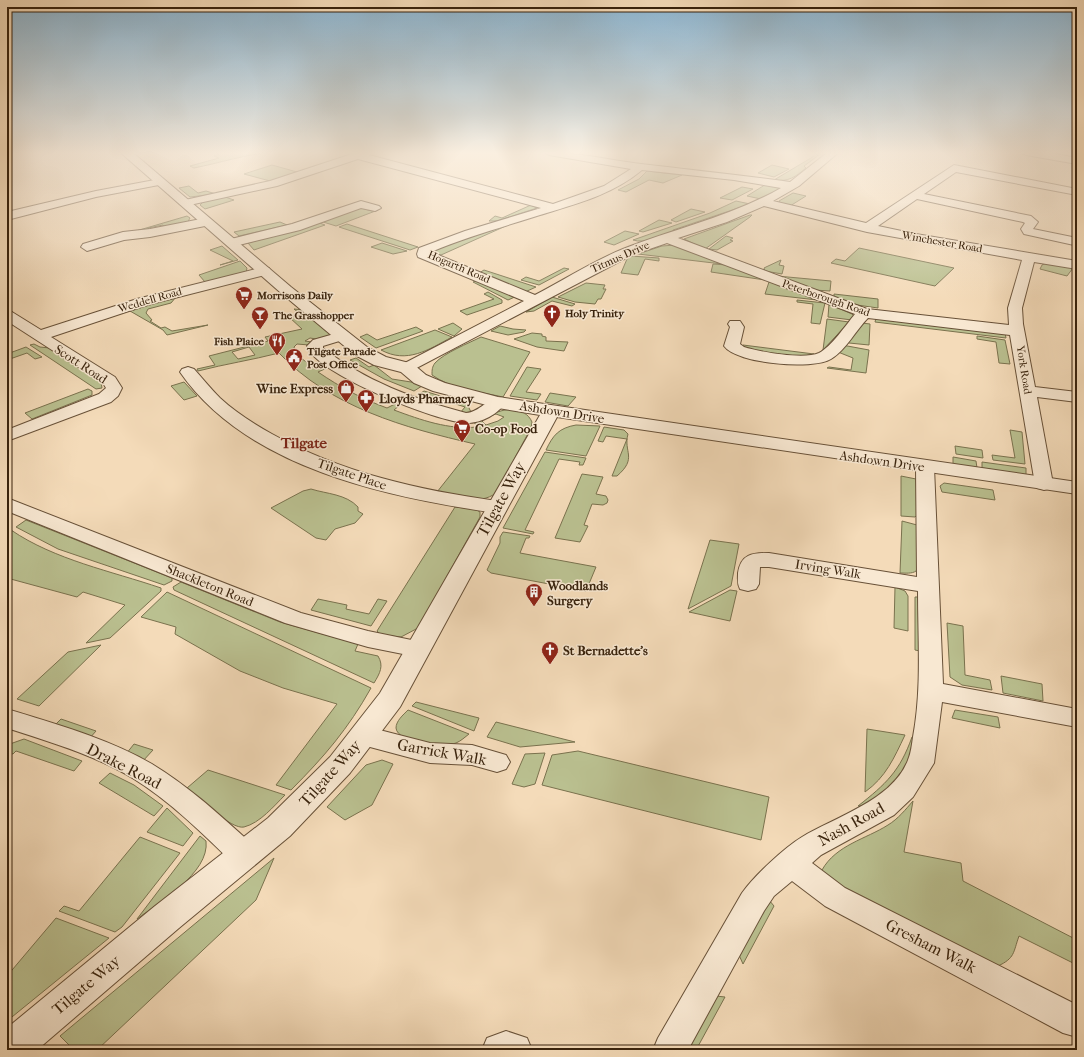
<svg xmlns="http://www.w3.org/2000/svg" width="1084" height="1057" font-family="'IM FELL French Canon',serif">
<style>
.green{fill:#bac090;stroke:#7a724e;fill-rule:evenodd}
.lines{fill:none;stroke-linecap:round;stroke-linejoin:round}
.minor-casing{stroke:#685138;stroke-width:2}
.tertiary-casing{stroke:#685138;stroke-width:2}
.minor{fill:#f8e8d2;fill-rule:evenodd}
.tertiary{fill:#f8e8d2;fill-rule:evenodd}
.labels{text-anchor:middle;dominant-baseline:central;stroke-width:3;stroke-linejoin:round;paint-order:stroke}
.far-street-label{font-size:11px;fill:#39230d;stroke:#f8e8d2}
.far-poi-label{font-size:11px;font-weight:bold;fill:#39230d;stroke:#f8e8d2;text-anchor:start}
.street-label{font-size:13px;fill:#39230d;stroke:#f8e8d2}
.poi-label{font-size:13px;font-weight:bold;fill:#39230d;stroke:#f8e8d2;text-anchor:start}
.quarter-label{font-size:15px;font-weight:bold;fill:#7a1f14;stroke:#f8e8d2}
.near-street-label{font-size:16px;fill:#39230d;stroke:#f8e8d2}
</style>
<rect width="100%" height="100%" fill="#f4dbb9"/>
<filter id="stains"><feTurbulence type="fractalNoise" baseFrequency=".005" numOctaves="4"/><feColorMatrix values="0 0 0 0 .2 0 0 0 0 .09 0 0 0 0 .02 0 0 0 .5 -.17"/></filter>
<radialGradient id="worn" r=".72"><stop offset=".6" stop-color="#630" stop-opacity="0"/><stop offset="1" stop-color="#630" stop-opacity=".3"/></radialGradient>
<g class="green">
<path d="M214,152H270C244,155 219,163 194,168L190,166L219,158L214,156L219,154Z"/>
<path d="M821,152H823L804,166L806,168C795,177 789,182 774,180Z"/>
<path d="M272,165L297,172L270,181L244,174Z"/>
<path d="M772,165L789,169L774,177L758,173Z"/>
<path d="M647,171L682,175L663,183L649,180L626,192L618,190L639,179Z"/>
<path d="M768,183L784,188L761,199L747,196Z"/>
<path d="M189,186L198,193L206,191L216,194L190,197L179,188Z"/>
<path d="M742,187L753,189L732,200L720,198Z"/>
<path d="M793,193L806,196L790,206L780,203L779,201Z"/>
<path d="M225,197L234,200L205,209L200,205L204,201Z"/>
<path d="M736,201L750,204L673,230V233C662,236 644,244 633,240L710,213Z"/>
<path d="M531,205L537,208L497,221H489L495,216L502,218Z"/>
<path d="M361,208L372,211L378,210L336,226L320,221Z"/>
<path d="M691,209L705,212L676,222L671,220Z"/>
<path d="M750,215H752L750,217L705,249L684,239Z"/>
<path d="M187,216L190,218L186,225L165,229L163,225L148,228L150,232L136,231Z"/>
<path d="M659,220L672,223L643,232L639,231Z"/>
<path d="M280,222L287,225L239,236L234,232Z"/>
<path d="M317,222L325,225L254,250L248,243Z"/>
<path d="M347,224L418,247L410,250L339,227Z"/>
<path d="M508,225L441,255L434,253L435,249L440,246Z"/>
<path d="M625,231L639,234L614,245L604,242Z"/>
<path d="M726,236L733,238L730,240L733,241L717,250L709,249Z"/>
<path d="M382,243L407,251L393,254L371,247Z"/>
<path d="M675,245L722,264L638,254L662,246Z"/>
<path d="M222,246L238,260L220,265L233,261L210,250Z"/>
<path d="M859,248L954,268L935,286L831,263L836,259L845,261Z"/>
<path d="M631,256L659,258V261L645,259L638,275L621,273L627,259Z"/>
<path d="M781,260L779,265L784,266L782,274L765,271L764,268L766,267Z"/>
<path d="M240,261L247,268L246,273L207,282H205L199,275Z"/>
<path d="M1046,263L1073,268L1067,276L1040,269L1042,265Z"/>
<path d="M713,264L727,265L765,280L711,272Z"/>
<path d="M564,268L569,269L539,285L521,280L526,277L539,281Z"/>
<path d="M484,270L536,287L525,292L479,273Z"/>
<path d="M777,276L831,281L830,291L814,290Z"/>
<path d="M479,280L517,296L508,300L473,282Z"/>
<path d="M769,282H771L817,300L765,294Z"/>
<path d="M586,283L605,285L603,289H606L601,299H598L595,304L575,302L558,297Z"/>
<path d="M488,292L502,300V303L467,315L460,311L494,299L484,294Z"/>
<path d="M834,294L878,299V308L857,305L834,297Z"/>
<path d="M176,297L171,303L148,309L146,313L152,320L150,321L161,328L165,327L172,331L208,325L167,335L163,330L130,311Z"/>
<path d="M552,297L575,304L572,306L552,301L534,311L526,312Z"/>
<path d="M797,300L825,303L820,324L811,323L813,304L797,302Z"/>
<path d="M829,304L852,314L854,316L852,320L828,317Z"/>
<path d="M294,309L304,310L331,333V335L316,339L310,338L305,341L312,342L309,345L297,344L294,347L296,354L315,369L324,366L327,368L318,372C340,387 362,399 387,408L397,403L400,405L394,410C421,420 449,430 477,427L474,422L481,420L486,425L498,421L504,417L496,414L490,416C503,407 525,406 532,422L531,428L496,493C479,506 456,496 437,492L475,444C405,428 330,407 279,353C252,360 225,364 198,371L197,369L215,365L209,356L268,341L265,337L302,329L289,317L293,316L297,319L304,317ZM249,347L255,355L238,359L232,352Z"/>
<path d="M876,318L1005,333L1006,338L875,322Z"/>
<path d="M827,319L849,322L823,350Z"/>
<path d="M453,323L462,329L454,336L438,329Z"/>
<path d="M862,323L870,324L869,345L849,343L847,342Z"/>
<path d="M500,326L513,329L526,330L524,332L508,335L491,331Z"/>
<path d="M416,327L423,331L376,348L360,337L367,334L377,340Z"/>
<path d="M435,330L452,337C428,350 407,364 381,350Z"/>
<path d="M532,333L542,334V336L546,337V341L568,342L564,351L537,347L514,339Z"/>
<path d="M977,336L1005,340L1010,364L999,363L996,342L977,339Z"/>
<path d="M481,337L530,352L503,397C481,392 451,389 432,375C432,370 432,367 435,363C444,353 469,343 481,337Z"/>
<path d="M34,344L40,347L50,348L101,382L102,388L96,389L30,345Z"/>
<path d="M743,345L814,354L799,357L750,350L743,347Z"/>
<path d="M842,345L869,350L866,373L827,368L829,367L851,370L853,358L838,352Z"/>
<path d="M26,347L42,357L35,359L27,353L7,360V354Z"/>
<path d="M356,358L369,367L374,365L392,379L411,382L422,386L414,391L384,379L350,360Z"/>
<path d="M527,367L541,369L526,392L541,394L537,400L510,396Z"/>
<path d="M184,382L197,396L184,400L171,386Z"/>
<path d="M88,389L92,391V395L32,419L25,413Z"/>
<path d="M424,391L467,404L472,414L460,413L465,407L421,393Z"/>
<path d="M550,393L576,397L568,406L545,402Z"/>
<path d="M576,425L600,426L586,456L546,450C553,435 559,428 576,425Z"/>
<path d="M604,427L624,430L628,434C623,452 638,458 617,476H612L627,439L606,436L603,442L598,441Z"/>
<path d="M1010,430L1022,432L1025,464L993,460L992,455L1015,458Z"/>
<path d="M955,446L982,450L983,458L956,454Z"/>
<path d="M545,452L586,458L583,465H579L580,462L559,459L525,530L534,532L533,534L503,528Z"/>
<path d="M953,457L976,461L977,468L953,465Z"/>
<path d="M982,462L1026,468V475L982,468Z"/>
<path d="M582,474L603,477L596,494L606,496L608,500L607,503L603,505L592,504L584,525L588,526L580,542L555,538Z"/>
<path d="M901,476L916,479L918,514L915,517L901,516Z"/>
<path d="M944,483L993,490L995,500L942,492L940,486Z"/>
<path d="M311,489C327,494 346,494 358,507V511L363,514L355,523L335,529L326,540L316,538L271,508L303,491Z"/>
<path d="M455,507L475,509L480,512V517L418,628L401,637L381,635L377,631Z"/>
<path d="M26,520L172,578V581L164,585L58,549L16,527Z"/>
<path d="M902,521L917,525C918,534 923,565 916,571C912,574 905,573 900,573Z"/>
<path d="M11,530C55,560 111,571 161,588V591L110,638L86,643L125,605L83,592L77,597L7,578V533Z"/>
<path d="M503,532L530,536L529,538H526L520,553L596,567L586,591L491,573L487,570L500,543V537Z"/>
<path d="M710,540L739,544L731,586L688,609Z"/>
<path d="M181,582L280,622L358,644L355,651L378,656C384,666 380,673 374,683L174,590L173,587Z"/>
<path d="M895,587L905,591L908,596V631L894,628Z"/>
<path d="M730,590L737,591L730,621L689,612Z"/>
<path d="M167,592L371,688C348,729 324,757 291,790L276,785L337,704L283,688L240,671L175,634L176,627L141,617Z"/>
<path d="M915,597H919L920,651L915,650Z"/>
<path d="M318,599L347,605L346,609L369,614L378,599L387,601L371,626L311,610Z"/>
<path d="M947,623L963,626L965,675L990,680L992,690L962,685L950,677Z"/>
<path d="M101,645L39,706L17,699L68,652Z"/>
<path d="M1001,676L1042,684L1043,701L1003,693Z"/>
<path d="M416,702L479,718L474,731L412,706Z"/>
<path d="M408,710L469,734C465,737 461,741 456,743C445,747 397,743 396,728C396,721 403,715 408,710Z"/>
<path d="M955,710L998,717L1000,728L952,718Z"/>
<path d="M61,719L96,731L89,739L55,725Z"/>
<path d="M496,722L575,742L520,747L487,737Z"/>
<path d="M867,729L905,735C894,758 886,777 865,792Z"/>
<path d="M912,737L915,738C913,762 895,782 877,797C871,801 866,806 858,806C886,784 900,771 912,737Z"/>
<path d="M24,739L82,761L74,771L16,751L13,754L7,753V745Z"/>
<path d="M134,744L153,750L142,762L126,754Z"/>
<path d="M578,751L769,797L761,840L542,785L552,755Z"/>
<path d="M545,753L535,784L524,787L512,784L525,754Z"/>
<path d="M382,760L393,764L372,805L345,820L327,807L366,765Z"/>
<path d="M208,770L285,795C274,806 260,823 244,827C231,830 198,797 187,788Z"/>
<path d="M110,773L134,785L163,806L154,816L99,783Z"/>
<path d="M913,801L904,852L961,863L963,881L1077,940V965L1019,936C1013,953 1015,958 998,966L826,879L822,870C836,845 866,839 888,825C898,819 906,809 913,801Z"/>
<path d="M167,808L193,833L183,846L147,832Z"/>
<path d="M200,836L206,841C210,873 158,903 137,919Z"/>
<path d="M140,837L180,853L122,927L115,932L59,911L64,906L79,911Z"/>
<path d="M274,858L256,900L97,1050H74L60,1036Z"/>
<path d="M769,900L774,906L743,964L739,955Z"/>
<path d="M56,918L109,938L7,1021V976Z"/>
<path d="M716,996L725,997L696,1050H685Z"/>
</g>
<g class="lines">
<defs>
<g id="minor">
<path d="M358,152H374L369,155L553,204L604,186L631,169L549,155L544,152C577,152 608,160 641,164C691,170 740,175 790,182L828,152H839L799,186L773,201L866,223L954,165L1077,189V195L956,172L924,194L1031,216L1038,222L1033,229L1077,238V244L1074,245L1024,234L1021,229L1025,223L1023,222L917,199L878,226L916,234L1077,261V269L1034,262L1022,308L1023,324L1035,387L1077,392V402L1037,397L1053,484L1051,488L1044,490L1037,488L1035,484L1010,335L868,318C856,330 846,350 831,359C813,370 737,364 724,346L730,327L728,324L730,321H740L744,327L740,344L744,347C760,352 804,360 819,353C831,347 846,325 855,314L667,243L632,255L407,373L401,371L399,368L401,365L524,301L418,257L417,254L419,248L465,231L541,208L358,159L277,186L185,206L179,203L185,200L270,181ZM642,170L734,180L781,188C732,216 676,228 623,249C593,261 564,280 535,295L431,252C466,237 503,227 540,215C576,204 612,195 642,170ZM764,206L867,232L1022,260L1008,308L1009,325L867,309L678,238L727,222Z"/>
<path d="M1021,152H1045L1077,158V164L1026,155Z"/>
<path d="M160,179L165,182L164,184L96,197L7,220V212L96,191Z"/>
<path d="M361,201L379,206L381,208L375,211L361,208L300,230L231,247L225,243L227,240L292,224Z"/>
<path d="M206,218L212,222L210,225L150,237L124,240L87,251L81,247L83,244L123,232L150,229Z"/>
<path d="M264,267L269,268L271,271L269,274L147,305L51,337L115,377L122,388L118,396L111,402L7,441V430L99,394L106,388L103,383L7,321V311L12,312L41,330L137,299Z"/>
<path d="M341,332L346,333L348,336L346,339L323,346V348C365,381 414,399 466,413C481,412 489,395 504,398L506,402C498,414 482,423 467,423C439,423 314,373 307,346L313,340Z"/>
<path d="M188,367L194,369C202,378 211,389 220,398C235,412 254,424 272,434C342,473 419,490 497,501L504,503L507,507L504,511L497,513C389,498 246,468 180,372L182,369Z"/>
<path d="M925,461L931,463L934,467L943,684L1077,709V727L942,702L934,763L913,797L894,815L821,855L812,863L845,888L1077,1005V1037L1063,1033L825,906L792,881L774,896L764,911L688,1050H653L658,1038L742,893C755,875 784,848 802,837C835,817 893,800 908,760C911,753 912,744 913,737C922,689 918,640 918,591L769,567H760L759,584L756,589L748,591L740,589C737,583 738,580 738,573C741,554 752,553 769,553L917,577L916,467L919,463Z"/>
<path d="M7,498L301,613L368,631L426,643L430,649L426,655L418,657L368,647L285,623L7,511Z"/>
<path d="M7,709C56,724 107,738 152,764C190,787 222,817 254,846L258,855L254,864L244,867L234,864C203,834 171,802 134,779C95,755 50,742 7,728Z"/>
<path d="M364,726L430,743L472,745L506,755L510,762L506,769L497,772L472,765L430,763L355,743L351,736L355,729Z"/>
<path d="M506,1031L527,1038L532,1050H482L487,1038Z"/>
</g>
<path id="tertiary" d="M120,152H132L291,287L367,347L386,357L413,364L426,375L445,383L498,397L551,405L1077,482V494L557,417L400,707L350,773L290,836L179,928L37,1050H7V1028L155,906L268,818L330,757L380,693L540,415L498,408L433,391L414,383L401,372L374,365L355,355L281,293Z"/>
</defs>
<use href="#minor" class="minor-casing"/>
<use href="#tertiary" class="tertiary-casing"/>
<use href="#minor" class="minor"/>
<use href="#tertiary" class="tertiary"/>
</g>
<linearGradient id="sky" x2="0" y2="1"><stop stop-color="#8ab6d4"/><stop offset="0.51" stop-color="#faefe0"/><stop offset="1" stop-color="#faefe0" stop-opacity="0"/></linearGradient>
<rect width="1084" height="300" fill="url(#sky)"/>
<defs>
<symbol id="supermarket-pin" viewBox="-11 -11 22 30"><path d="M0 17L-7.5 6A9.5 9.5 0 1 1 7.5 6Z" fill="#8f2418" stroke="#f8e8d2"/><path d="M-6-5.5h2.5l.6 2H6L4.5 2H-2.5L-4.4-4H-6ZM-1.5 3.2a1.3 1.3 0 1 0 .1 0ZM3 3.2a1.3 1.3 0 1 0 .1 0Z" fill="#fff"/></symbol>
<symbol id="church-pin" viewBox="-11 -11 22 30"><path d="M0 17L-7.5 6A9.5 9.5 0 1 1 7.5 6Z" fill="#8f2418" stroke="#f8e8d2"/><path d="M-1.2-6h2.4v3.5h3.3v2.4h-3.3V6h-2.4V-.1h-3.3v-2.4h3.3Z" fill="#fff"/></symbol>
<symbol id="bar-pin" viewBox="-11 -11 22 30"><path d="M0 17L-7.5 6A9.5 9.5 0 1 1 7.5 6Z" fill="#8f2418" stroke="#f8e8d2"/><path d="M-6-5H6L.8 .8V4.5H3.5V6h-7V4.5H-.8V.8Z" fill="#fff"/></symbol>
<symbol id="restaurant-pin" viewBox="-11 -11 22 30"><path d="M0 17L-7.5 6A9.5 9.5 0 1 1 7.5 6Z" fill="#8f2418" stroke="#f8e8d2"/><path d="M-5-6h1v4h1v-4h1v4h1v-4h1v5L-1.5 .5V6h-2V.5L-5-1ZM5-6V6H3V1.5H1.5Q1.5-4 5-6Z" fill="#fff"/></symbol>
<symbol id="civic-pin" viewBox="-11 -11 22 30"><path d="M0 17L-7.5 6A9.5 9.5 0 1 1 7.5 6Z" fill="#8f2418" stroke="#f8e8d2"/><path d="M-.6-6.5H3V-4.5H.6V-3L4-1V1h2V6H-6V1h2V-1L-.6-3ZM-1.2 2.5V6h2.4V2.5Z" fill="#fff"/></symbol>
<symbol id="shop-pin" viewBox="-11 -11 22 30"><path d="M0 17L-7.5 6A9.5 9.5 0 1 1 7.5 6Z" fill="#8f2418" stroke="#f8e8d2"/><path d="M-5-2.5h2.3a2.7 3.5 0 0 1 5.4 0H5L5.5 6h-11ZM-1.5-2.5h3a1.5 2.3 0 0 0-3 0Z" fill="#fff"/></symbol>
<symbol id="pharmacy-pin" viewBox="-11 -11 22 30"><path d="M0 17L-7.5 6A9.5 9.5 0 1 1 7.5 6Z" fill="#8f2418" stroke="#f8e8d2"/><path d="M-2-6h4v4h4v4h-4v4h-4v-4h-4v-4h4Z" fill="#fff"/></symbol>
<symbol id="building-pin" viewBox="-11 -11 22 30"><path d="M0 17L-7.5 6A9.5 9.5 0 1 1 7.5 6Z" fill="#8f2418" stroke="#f8e8d2"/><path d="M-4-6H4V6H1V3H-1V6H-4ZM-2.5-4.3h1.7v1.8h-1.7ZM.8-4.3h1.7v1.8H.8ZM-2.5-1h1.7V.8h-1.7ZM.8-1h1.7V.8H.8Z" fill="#fff"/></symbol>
</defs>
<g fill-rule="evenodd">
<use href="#supermarket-pin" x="234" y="285" width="20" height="27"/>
<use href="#church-pin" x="542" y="303" width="20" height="27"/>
<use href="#bar-pin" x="250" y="305" width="20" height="27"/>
<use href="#restaurant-pin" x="267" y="331" width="20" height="27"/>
<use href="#civic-pin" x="284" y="347" width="20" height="27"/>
<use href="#shop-pin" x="336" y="378" width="20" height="27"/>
<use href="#pharmacy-pin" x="356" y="388" width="20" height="27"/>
<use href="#supermarket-pin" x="452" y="418" width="20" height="27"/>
<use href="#building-pin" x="524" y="582" width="20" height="27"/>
<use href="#church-pin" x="540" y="640" width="20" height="27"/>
</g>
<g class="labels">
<g class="far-street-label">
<text transform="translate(942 242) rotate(10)">Winchester Road</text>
<text transform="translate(620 257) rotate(-24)">Titmus Drive</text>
<text transform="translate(459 267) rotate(23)">Hogarth Road</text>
<text transform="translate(826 298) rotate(19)">Peterborough Road</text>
<text transform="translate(150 300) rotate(-16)">Weddell Road</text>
<text transform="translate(1024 370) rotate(81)">York Road</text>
</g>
<g class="far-poi-label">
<text x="257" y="295">Morrisons Daily</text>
<text x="565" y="313">Holy Trinity</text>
<text x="273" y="315">The Grasshopper</text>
<text x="264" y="341" text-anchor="end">Fish Plaice</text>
<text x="307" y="351">Tilgate Parade<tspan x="307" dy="13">Post Office</tspan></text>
</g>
<g class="street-label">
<text transform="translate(81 364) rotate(33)">Scott Road</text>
<text transform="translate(562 412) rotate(9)">Ashdown Drive</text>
<text transform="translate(882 461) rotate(8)">Ashdown Drive</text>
<text transform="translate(352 474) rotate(19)">Tilgate Place</text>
<text transform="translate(828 569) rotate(9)">Irving Walk</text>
<text transform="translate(210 585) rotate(22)">Shackleton Road</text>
</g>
<g class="poi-label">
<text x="333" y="388" text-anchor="end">Wine Express</text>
<text x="379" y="398">Lloyds Pharmacy</text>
<text x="475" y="428">Co-op Food</text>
<text x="547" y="585">Woodlands<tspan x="547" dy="15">Surgery</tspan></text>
<text x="563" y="650">St Bernadette's</text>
</g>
<g class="quarter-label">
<text x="304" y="443">Tilgate</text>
</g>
<g class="near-street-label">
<text transform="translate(501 499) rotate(-61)">Tilgate Way</text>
<text transform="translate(442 752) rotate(10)">Garrick Walk</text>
<text transform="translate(124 766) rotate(27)">Drake Road</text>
<text transform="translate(330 773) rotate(-48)">Tilgate Way</text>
<text transform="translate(851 824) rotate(-29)">Nash Road</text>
<text transform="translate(931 946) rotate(27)">Gresham Walk</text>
<text transform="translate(86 985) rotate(-40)">Tilgate Way</text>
</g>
</g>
<rect width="1084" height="1057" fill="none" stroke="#f4dbb9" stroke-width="24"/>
<rect x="8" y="8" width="1068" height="1041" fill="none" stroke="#39230d" stroke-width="2"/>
<rect x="12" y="12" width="1060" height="1033" fill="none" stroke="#39230d"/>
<rect width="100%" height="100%" filter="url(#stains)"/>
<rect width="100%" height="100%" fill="url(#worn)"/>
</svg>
